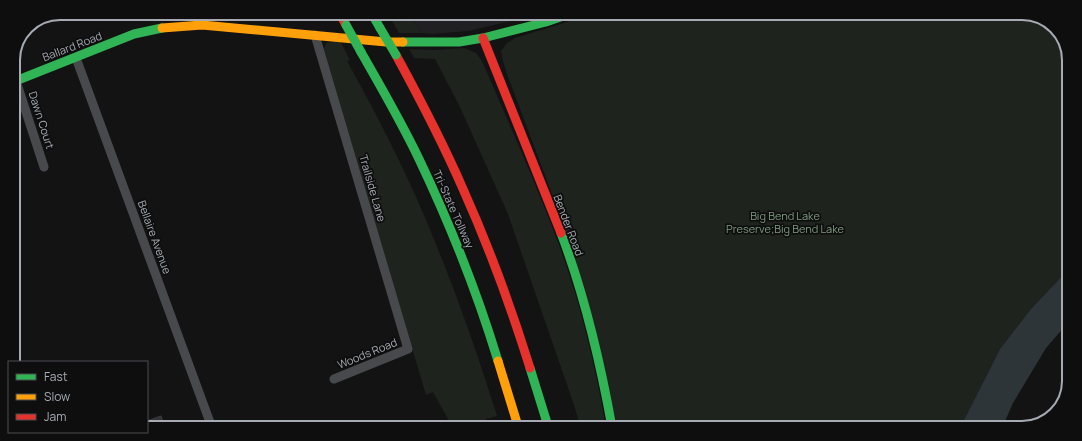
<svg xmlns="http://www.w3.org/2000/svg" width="1082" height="441" font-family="Manrope,sans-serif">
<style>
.built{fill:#202022}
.green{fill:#1e231e}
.water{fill:#2d3539}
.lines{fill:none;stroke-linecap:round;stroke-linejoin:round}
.stream{stroke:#2d3539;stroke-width:2.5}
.building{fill:#2f3031;stroke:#3c3d40}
.street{stroke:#48494c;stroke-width:9}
.fast{stroke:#30b455;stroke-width:9}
.slow{stroke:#ff9f0a;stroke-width:9}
.jam{stroke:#e5322d;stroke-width:9}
.fast-bridge{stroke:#30b455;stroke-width:9}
.labels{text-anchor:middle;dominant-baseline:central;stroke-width:3.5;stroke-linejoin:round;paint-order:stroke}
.street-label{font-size:11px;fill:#a6abb3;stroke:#0e0e0f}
.park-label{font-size:11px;fill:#7f9c80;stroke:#0e0e0f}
.rim{fill:none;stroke:#a6abb3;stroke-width:2}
</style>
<rect width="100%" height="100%" fill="#131314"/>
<path class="built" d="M409,14L537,15L468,31L433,34L421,33Z"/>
<g class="green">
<path d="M391,14H409L421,33H399L391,19L393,18Z"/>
<path d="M586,15L1040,17L1059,32L1069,57L1067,271L1030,310L1000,349L960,428L618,427L558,210L507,74L503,61L501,51L507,43L515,38L567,22Z"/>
<path d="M340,41L350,60L347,61C372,106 396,152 417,199C448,270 474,342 497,416L486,419L487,426H452L433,392L426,395L324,49L326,43L330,42Z"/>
<path d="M464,48L476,53L482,61C508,122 536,183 559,245C581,304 595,365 606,427L580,426L574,405L508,214L459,105L435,59L414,58L409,49L434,50Z"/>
</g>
<path class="water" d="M1067,271L1066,325L1046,348L1013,403L1002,428H960L1000,349L1030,310Z"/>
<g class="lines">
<path class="stream" d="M13,310L16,362"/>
</g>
<path class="building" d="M161,416L164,425H147V421Z"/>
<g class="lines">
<g class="street">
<path d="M198,13L202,25"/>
<path d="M315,35L408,349L334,379"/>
<path d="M76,58L211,425"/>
<path d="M16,81L44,167"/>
</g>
<g class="fast">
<path d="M372,14L380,28"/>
<path d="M403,42H459L483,38L546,22L566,15"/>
<path d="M361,52C381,87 402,123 419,159C450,224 477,292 498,361"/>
<path d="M13,82L134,34L162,28"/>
<path d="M561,233C585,296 600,361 612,427"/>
<path d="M530,368L548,426"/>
</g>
<g class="slow">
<path d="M162,28L202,25L386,42H403"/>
<path d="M498,361L518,426"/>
</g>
<g class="jam">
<path d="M340,14L346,25"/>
<path d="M483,38L561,233"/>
<path d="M396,55C420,99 443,143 463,189C489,247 511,307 530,368"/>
</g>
<g class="fast-bridge">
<path d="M346,25L361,52"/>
<path d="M380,28L396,55"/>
</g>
</g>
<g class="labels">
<g class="street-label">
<text transform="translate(72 46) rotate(-21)">Ballard Road</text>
<text transform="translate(42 120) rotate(72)">Dawn Court</text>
<text transform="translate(373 188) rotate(74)">Trailside Lane</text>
<text transform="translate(454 209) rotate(66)">Tri-State Tollway</text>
<text transform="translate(569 225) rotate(69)">Bender Road</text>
<text transform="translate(155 237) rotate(70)">Bellaire Avenue</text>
<text transform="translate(367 353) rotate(-22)">Woods Road</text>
</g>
<g class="park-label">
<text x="785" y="215">Big Bend Lake<tspan x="785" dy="13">Preserve;Big Bend Lake</tspan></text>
</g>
</g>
<path d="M0 0H1082V441H0ZM60 20H1022A40 40 0 0 1 1062 60V381A40 40 0 0 1 1022 421H60A40 40 0 0 1 20 381V60A40 40 0 0 1 60 20Z" fill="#0e0e0f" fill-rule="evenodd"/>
<path class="rim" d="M60 20H1022A40 40 0 0 1 1062 60V381A40 40 0 0 1 1022 421H60A40 40 0 0 1 20 381V60A40 40 0 0 1 60 20Z"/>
<rect x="8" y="361" width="140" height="72" fill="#0e0e0f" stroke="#4b4d51"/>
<rect x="16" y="374" width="20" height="6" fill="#30b455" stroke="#4b4d51"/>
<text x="44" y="381" font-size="12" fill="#a6abb3">Fast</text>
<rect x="16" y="394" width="20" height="6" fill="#ff9f0a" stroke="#4b4d51"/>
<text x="44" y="401" font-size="12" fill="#a6abb3">Slow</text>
<rect x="16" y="414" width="20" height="6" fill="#e5322d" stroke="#4b4d51"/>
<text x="44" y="421" font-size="12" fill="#a6abb3">Jam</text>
</svg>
